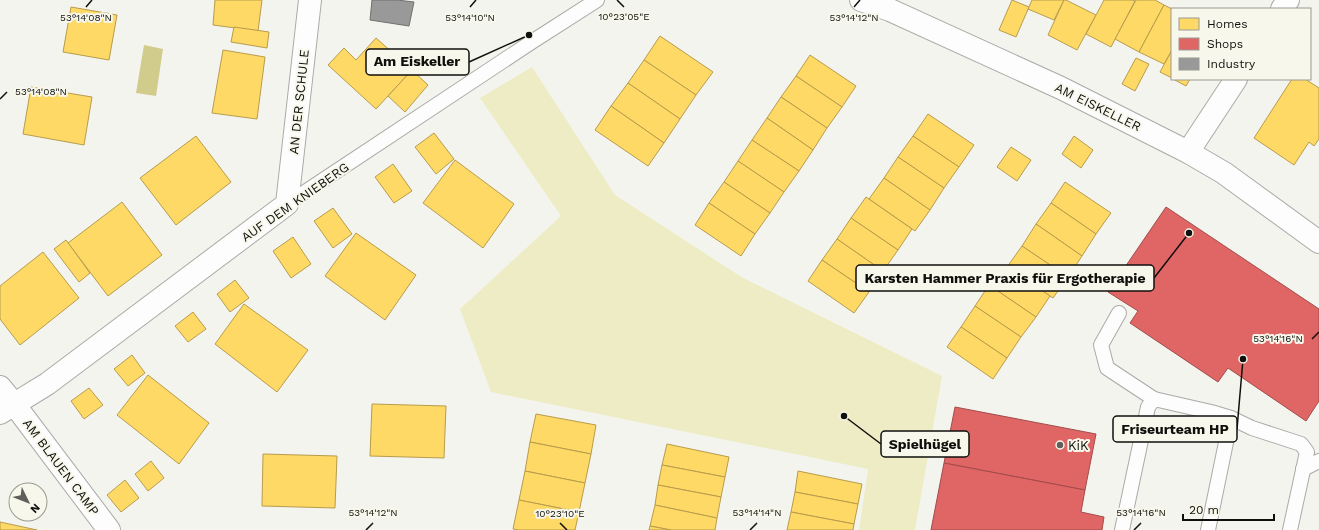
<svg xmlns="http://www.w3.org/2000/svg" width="1319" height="530" font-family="'Work Sans',sans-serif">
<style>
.green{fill:#eeecc4}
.water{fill:#d1cc8c}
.homes{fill:#ffd966;stroke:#b79c4b}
.shops{fill:#e06666;stroke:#a14c4b}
.industry{fill:#999;stroke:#70706f}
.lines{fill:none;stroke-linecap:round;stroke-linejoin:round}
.service-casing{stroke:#abaaa6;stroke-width:16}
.minor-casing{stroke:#abaaa6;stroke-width:24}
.service{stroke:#fdfdfd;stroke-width:14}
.minor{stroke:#fdfdfd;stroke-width:22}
.ticks{fill:none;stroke:#0f0f0c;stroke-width:1.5}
.poi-dot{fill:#5f5f5b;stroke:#f7f7ec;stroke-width:1.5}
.labels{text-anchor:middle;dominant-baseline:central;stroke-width:4;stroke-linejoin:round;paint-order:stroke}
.street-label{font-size:13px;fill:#0f0f0c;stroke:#f7f7ec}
.poi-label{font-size:13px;fill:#0f0f0c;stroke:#f7f7ec;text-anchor:start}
.ticks-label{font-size:10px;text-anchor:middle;fill:#0f0f0c;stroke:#f7f7ec;stroke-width:4;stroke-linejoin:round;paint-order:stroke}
.leader{fill:none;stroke:#0f0f0c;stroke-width:1.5}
.callout-dot{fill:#0f0f0c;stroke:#f7f7ec;stroke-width:1.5}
.callout{fill:#f7f7ec;stroke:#0f0f0c;stroke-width:1.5}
.callout-label{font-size:14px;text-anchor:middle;font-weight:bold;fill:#0f0f0c}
</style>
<rect width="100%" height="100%" fill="#f4f4ef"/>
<path class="green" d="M532,67L615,195L743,278L942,376L915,530H859L868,469L491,392L460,309L561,216L480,98Z"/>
<path class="water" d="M144,45L163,49L156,96L136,93Z"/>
<g class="homes">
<path d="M215,0H262L258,31L213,25Z"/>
<path d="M1012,0L1029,7L1016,37L999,30Z"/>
<path d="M1032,0H1064L1054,20L1028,9Z"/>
<path d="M1064,0H1066L1096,15L1077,50L1048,35Z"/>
<path d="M1104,0H1132L1135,1L1111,47L1086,34Z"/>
<path d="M1136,0H1155L1164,5L1139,52L1115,39Z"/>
<path d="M1164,5L1172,9V50L1164,64L1139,52Z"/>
<path d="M71,7L117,15L109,60L63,52Z"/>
<path d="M234,27L269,32L267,48L231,42Z"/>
<path d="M660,36L713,72L696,95L644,60Z"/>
<path d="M376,38L412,70L376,109L328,65L344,48L356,60Z"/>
<path d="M223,50L265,57L257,119L212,113Z"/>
<path d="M1172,50V78L1160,72Z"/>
<path d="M810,55L856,86L842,107L796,76Z"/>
<path d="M1136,58L1149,64L1135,91L1122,84Z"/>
<path d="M644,60L696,95L680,119L628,83Z"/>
<path d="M412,70L428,85L405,112L388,96Z"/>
<path d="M796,76L842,107L827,128L781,97Z"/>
<path d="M1173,79H1190L1186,86Z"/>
<path d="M1292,79H1305L1319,88V139L1314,146L1309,142L1294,165L1254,138Z"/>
<path d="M628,83L680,119L664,143L611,106Z"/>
<path d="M31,87L92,97L84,145L23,134Z"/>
<path d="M781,97L827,128L813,150L767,118Z"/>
<path d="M611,106L664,143L648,166L595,130Z"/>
<path d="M928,114L974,145L959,167L913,136Z"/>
<path d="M767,118L813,150L799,171L752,140Z"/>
<path d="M434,133L454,159L436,174L415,147Z"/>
<path d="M196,136L231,182L176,225L140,178Z"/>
<path d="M913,136L959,167L944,188L898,157Z"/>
<path d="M1074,136L1093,150L1081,168L1062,154Z"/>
<path d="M752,140L799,171L784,192L738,161Z"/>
<path d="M1011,147L1031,160L1017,181L997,167Z"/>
<path d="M898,157L944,188L930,210L884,178Z"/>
<path d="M455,160L514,204L483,248L423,203Z"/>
<path d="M738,161L784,192L770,213L724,182Z"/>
<path d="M393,164L412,191L394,203L375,177Z"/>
<path d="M884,178L930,210L915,231L869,199Z"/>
<path d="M724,182L770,213L755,234L709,203Z"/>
<path d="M1065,182L1111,213L1096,234L1051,203Z"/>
<path d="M866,197L912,229L898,250L851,218Z"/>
<path d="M122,202L162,255L108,296L68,243Z"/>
<path d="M709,203L755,234L741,256L695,225Z"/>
<path d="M1051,203L1096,234L1082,256L1036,224Z"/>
<path d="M333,208L352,234L333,248L314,221Z"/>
<path d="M851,218L898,250L883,271L837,239Z"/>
<path d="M1036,224L1082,256L1068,277L1022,246Z"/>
<path d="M356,233L416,275L385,320L325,276Z"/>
<path d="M293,237L311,264L291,278L273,251Z"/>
<path d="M837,239L883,271L869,292L822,260Z"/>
<path d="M66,240L90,273L79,282L54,249Z"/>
<path d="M1022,246L1068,277L1053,298L1007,267Z"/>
<path d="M43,252L79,298L20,345L0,319V286Z"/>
<path d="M822,260L869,292L854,313L808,281Z"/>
<path d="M1004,265L1050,296L1036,317L989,285Z"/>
<path d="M235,280L249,298L230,312L217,294Z"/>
<path d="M989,285L1036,317L1021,337L975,306Z"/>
<path d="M244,304L308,350L277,392L215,344Z"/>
<path d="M975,306L1021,337L1007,358L961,327Z"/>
<path d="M193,312L206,329L188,342L175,326Z"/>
<path d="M961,327L1007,358L993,379L947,347Z"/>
<path d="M132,355L145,373L128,386L114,369Z"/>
<path d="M148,375L209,423L179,464L117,415Z"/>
<path d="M89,388L103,405L84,419L71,401Z"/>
<path d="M372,404L446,406L444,458L370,456Z"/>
<path d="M536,414L596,425L591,454L530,442Z"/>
<path d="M530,442L591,454L585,483L525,471Z"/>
<path d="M667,444L729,457L725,477L662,465Z"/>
<path d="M263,454L337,456L335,508L262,506Z"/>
<path d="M151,461L164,478L148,491L135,474Z"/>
<path d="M662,465L725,477L721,497L658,485Z"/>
<path d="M525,471L585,483L579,512L519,500Z"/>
<path d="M798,471L862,484L858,504L795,492Z"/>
<path d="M125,480L139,498L121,512L107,495Z"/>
<path d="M658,485L721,497L717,518L655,505Z"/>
<path d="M795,492L858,504L854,524L791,512Z"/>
<path d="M519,500L579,512L575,530H519L513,529Z"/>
<path d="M655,505L717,518L715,530H671L650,526Z"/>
<path d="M791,512L854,524L853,530H787Z"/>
<path d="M0,522L37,530H0Z"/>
<path d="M650,526L671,530H649Z"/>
</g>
<g class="shops">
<path d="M1166,207L1319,309V401L1306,421L1228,368L1218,382L1130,323L1138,311L1108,292Z"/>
<path d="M955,407L1096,434L1085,490L944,463Z"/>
<path d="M944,463L1085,490L1081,512L1104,517L1102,530H931Z"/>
</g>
<path class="industry" d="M372,0H397L414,2L409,26L370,20Z"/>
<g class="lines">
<defs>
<g id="service">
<path d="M287,204L530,43L597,0"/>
<path d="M1119,313L1101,345L1107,368L1154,399"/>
<path d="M1303,469L1319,461"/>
<path d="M1122,530L1148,407L1154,399L1211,412L1231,418L1252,428L1301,444L1307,452L1290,530"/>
<path d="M1208,530L1231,418"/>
</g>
<g id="minor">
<path d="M861,0L890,10L1061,88L1188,152L1224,173L1319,242"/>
<path d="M1282,9L1288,0"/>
<path d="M1188,152L1236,79"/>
<path d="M0,387L14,404L109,530"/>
<path d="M0,413L47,384L287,204L310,0"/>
</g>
</defs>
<use href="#service" class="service-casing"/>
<use href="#minor" class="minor-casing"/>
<use href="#service" class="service"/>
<use href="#minor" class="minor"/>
</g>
<path class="ticks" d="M617,0L624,7M86,7L92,0M470,7L476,0M854,7L860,0M0,99L7,92M1312,339L1319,332M560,523L567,530M366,530L373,523M750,530L757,523M1134,530L1141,523"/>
<circle class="poi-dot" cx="1060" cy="445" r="4"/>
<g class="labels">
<g class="street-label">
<text transform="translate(299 102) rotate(-84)">AN DER SCHULE</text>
<text transform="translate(1098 107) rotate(26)">AM EISKELLER</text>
<text transform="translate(295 202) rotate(-35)">AUF DEM KNIEBERG</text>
<text transform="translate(61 467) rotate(53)">AM BLAUEN CAMP</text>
</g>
<g class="poi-label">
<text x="1068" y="445">KiK</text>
</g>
</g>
<g class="ticks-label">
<text x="624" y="20">10°23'05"E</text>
<text x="86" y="21">53°14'08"N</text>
<text x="470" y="21">53°14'10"N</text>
<text x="854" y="21">53°14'12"N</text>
<text x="41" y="95">53°14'08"N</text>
<text x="1278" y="342">53°14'16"N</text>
<text x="373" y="516">53°14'12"N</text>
<text x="757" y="516">53°14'14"N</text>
<text x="1141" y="516">53°14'16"N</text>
<text x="560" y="517">10°23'10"E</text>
</g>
<path class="leader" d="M529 35L469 62M1189 233L1154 278M1243 359L1237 429M844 416L881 444"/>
<g class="callout-dot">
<circle cx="529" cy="35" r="4"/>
<circle cx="1189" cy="233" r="4"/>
<circle cx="1243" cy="359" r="4"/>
<circle cx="844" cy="416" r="4"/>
</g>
<g class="callout">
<rect x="366" y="49" width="103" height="26" rx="4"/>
<rect x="856" y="265" width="298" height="26" rx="4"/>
<rect x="1113" y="416" width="124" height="26" rx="4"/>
<rect x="881" y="431" width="88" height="26" rx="4"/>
</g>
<g class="callout-label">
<text x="417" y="66">Am Eiskeller</text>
<text x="1005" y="283">Karsten Hammer Praxis für Ergotherapie</text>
<text x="1175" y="434">Friseurteam HP</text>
<text x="925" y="449">Spielhügel</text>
</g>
<rect x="1171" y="8" width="140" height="72" fill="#f7f7ec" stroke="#9a9a92"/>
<rect x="1179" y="18" width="20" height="12" fill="#ffd966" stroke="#9a9a92"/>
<text x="1207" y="28" font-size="12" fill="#0f0f0c">Homes</text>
<rect x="1179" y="38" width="20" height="12" fill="#e06666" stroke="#9a9a92"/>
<text x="1207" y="48" font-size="12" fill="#0f0f0c">Shops</text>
<rect x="1179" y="58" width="20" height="12" fill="#999999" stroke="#9a9a92"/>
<text x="1207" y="68" font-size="12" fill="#0f0f0c">Industry</text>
<g transform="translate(28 502) rotate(133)"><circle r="19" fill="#f7f7ec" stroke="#9a9a92"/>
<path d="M0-3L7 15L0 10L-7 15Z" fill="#5f5f5b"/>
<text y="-6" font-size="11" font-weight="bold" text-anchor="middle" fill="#0f0f0c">N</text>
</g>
<path d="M1183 514v6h91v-6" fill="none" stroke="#0f0f0c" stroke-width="2"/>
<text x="1189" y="514" font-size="12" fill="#0f0f0c" stroke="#f7f7ec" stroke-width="3" paint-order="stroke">20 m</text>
</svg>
